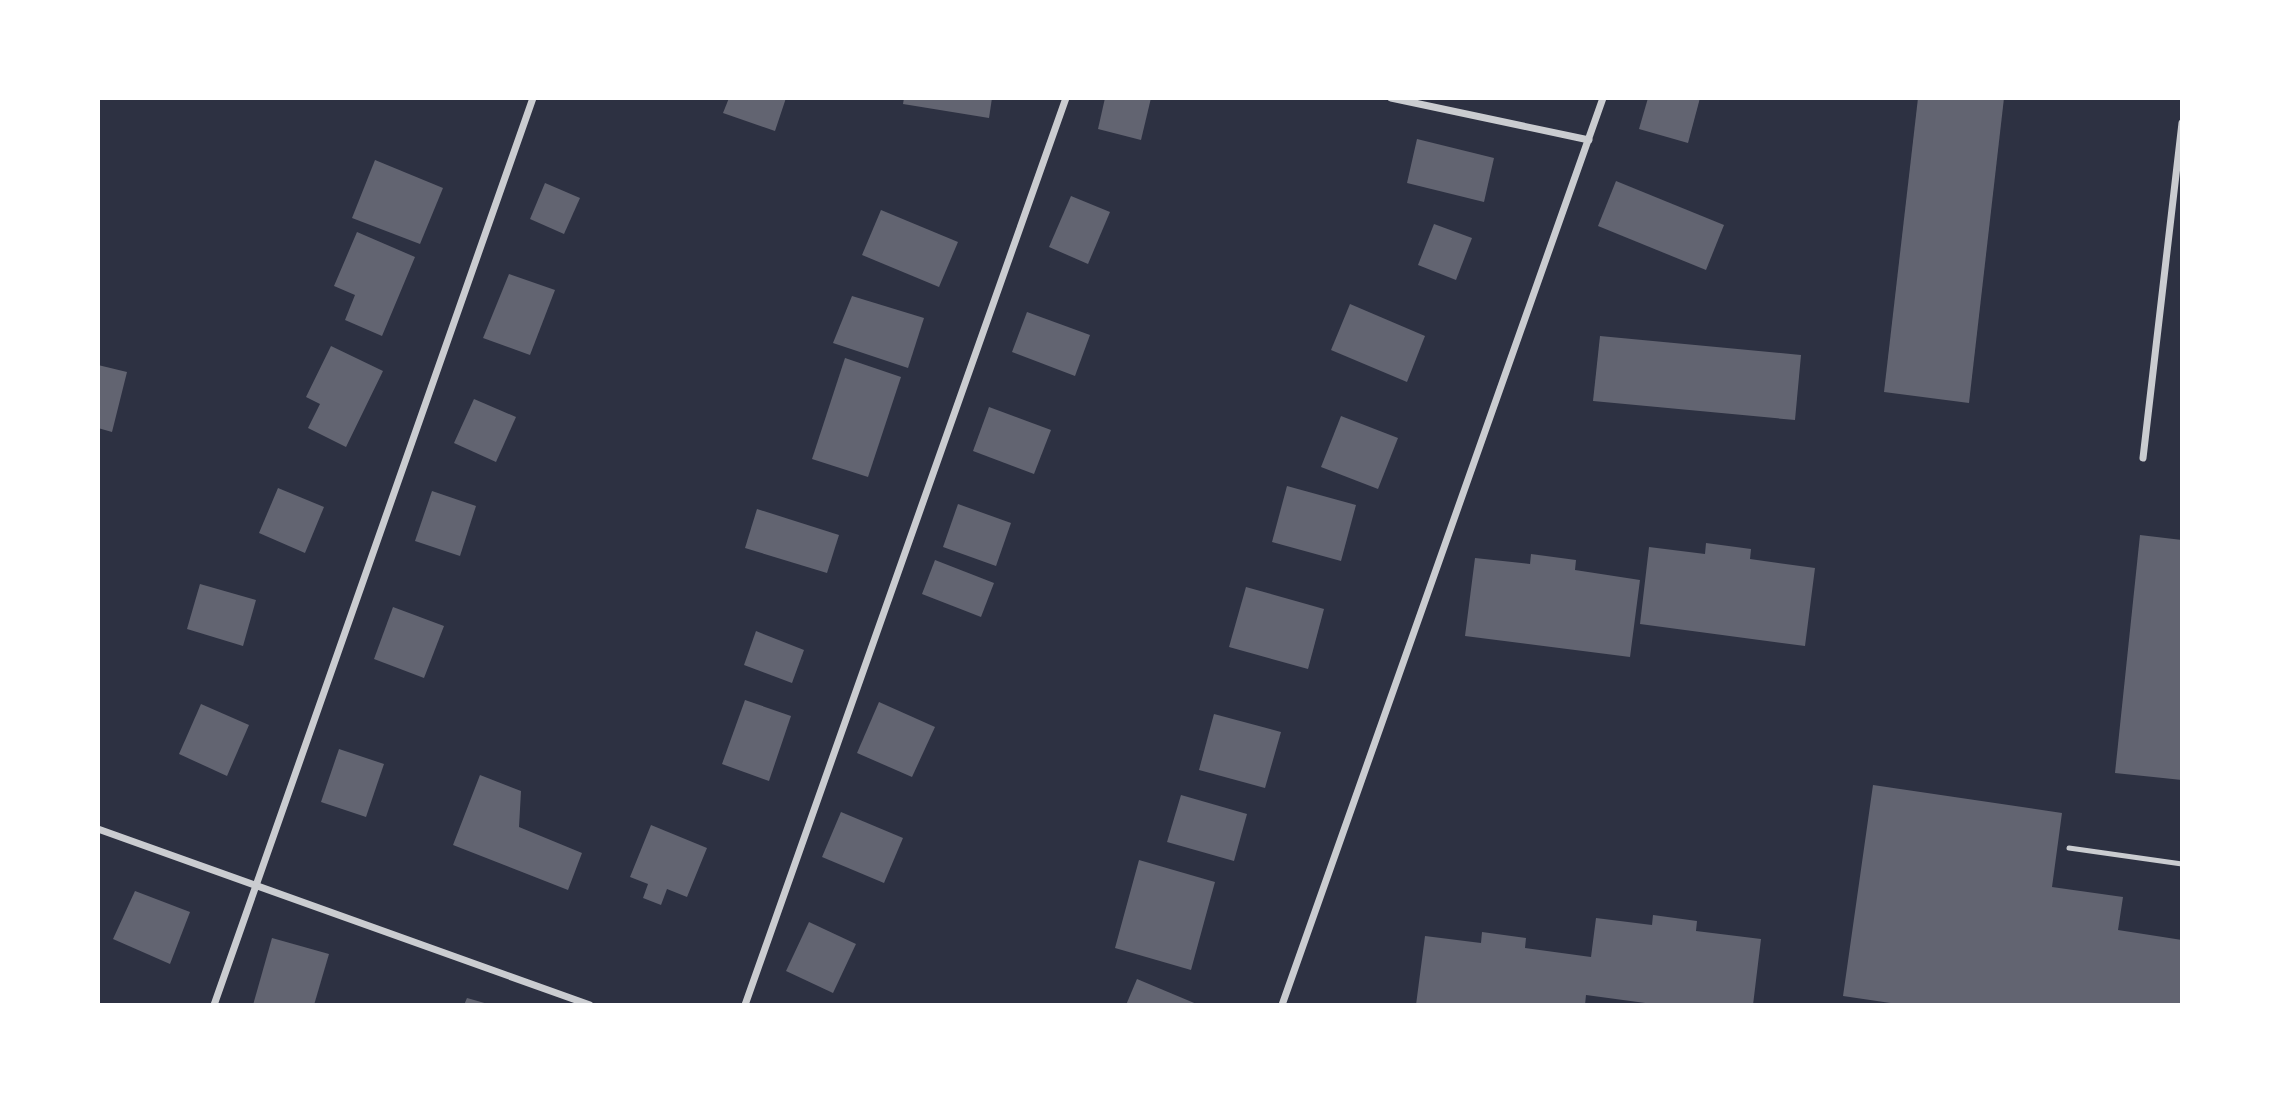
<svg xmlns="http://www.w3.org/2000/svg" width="2280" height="1103" font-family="'PT Sans',sans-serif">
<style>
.building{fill:#626471}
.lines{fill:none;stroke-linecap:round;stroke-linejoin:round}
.service{stroke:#caccd0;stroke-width:5}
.minor{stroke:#caccd0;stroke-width:7}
</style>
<rect width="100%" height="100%" fill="#2d3142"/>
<g class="building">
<path d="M729,98H786L775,131L723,113Z"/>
<path d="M904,98H992L989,118L903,104Z"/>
<path d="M1105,98H1151L1141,140L1098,129Z"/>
<path d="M1648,98H1700L1688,143L1639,129Z"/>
<path d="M1918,98H2004L1969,403L1884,392Z"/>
<path d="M1417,139L1494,158L1484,202L1407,183Z"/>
<path d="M375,160L443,188L420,244L352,218Z"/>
<path d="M1616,181L1724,225L1706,270L1598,226Z"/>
<path d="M545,183L580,198L564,234L530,219Z"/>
<path d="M1071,196L1110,212L1088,264L1049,247Z"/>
<path d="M881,210L958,242L939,287L862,255Z"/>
<path d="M1434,224L1472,238L1456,280L1418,265Z"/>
<path d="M357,232L415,257L382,336L345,320L355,295L334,286Z"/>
<path d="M509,274L555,290L530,355L483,338Z"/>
<path d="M852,296L924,318L908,368L833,343Z"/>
<path d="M1350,304L1425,336L1407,382L1331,350Z"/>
<path d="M1027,312L1090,335L1075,376L1012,352Z"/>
<path d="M1600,336L1801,355L1795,420L1593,401Z"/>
<path d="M331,346L383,371L346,447L308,428L320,404L306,397Z"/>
<path d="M845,358L901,377L868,477L812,459Z"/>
<path d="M98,365L127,372L112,432L98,428Z"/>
<path d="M474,399L516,417L496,462L454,443Z"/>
<path d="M989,407L1051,430L1034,474L973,451Z"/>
<path d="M1341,416L1398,438L1378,489L1321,467Z"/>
<path d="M1287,486L1356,505L1341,561L1272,542Z"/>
<path d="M278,488L324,507L305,553L259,533Z"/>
<path d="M432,491L476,506L460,556L415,541Z"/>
<path d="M958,504L1011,523L996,566L943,547Z"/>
<path d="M757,509L839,535L827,573L745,548Z"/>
<path d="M2140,535L2182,540V780L2115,773Z"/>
<path d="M1706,543L1751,549L1750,559L1815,568L1805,646L1640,624L1649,547L1705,554Z"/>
<path d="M1531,554L1576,560L1575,570L1640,580L1630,657L1465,636L1475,558L1530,564Z"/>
<path d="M935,560L994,583L981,617L922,594Z"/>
<path d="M200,584L256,600L243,646L187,629Z"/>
<path d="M1246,587L1324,609L1308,669L1229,647Z"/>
<path d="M393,607L444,626L424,678L374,659Z"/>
<path d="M756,631L804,650L792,683L744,665Z"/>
<path d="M745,700L791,716L769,781L722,764Z"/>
<path d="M879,702L935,727L912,777L857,753Z"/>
<path d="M201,704L249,725L227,776L179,754Z"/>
<path d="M1214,714L1281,732L1265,788L1199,770Z"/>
<path d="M339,749L384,764L366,817L321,802Z"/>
<path d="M480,775L521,791L519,827L582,853L568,890L453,845Z"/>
<path d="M1873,785L2062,813L2052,887L2123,897L2118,930L2182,940V1005H1904L1843,996Z"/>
<path d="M1181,795L1247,814L1234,861L1167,842Z"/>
<path d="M841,812L903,838L884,883L822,857Z"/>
<path d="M651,825L707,848L687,897L667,889L661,905L643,898L648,884L630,877Z"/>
<path d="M1139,860L1215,882L1191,970L1115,948Z"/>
<path d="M135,891L190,912L170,964L113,939Z"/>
<path d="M1653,915L1697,921L1696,931L1761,939L1753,1005H1660L1586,995L1585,1005H1416L1425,936L1481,943L1482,932L1526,938L1525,948L1591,957L1596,918L1652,925Z"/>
<path d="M809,922L856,944L833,993L786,971Z"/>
<path d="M272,938L329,954L314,1005H253Z"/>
<path d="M1137,979L1199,1005H1126Z"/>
<path d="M467,998L488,1004V1005H464Z"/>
</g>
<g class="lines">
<path class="service" d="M2069,848L2182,864"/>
<g class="minor">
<path d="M1391,98L1589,140"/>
<path d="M2143,458L2182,123"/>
<path d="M98,829L590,1005"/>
<path d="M214,1005L533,98"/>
<path d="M745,1005L1066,98"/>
<path d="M1282,1005L1603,98"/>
</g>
</g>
<rect width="2280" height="1103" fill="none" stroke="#ffffff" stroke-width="200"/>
</svg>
